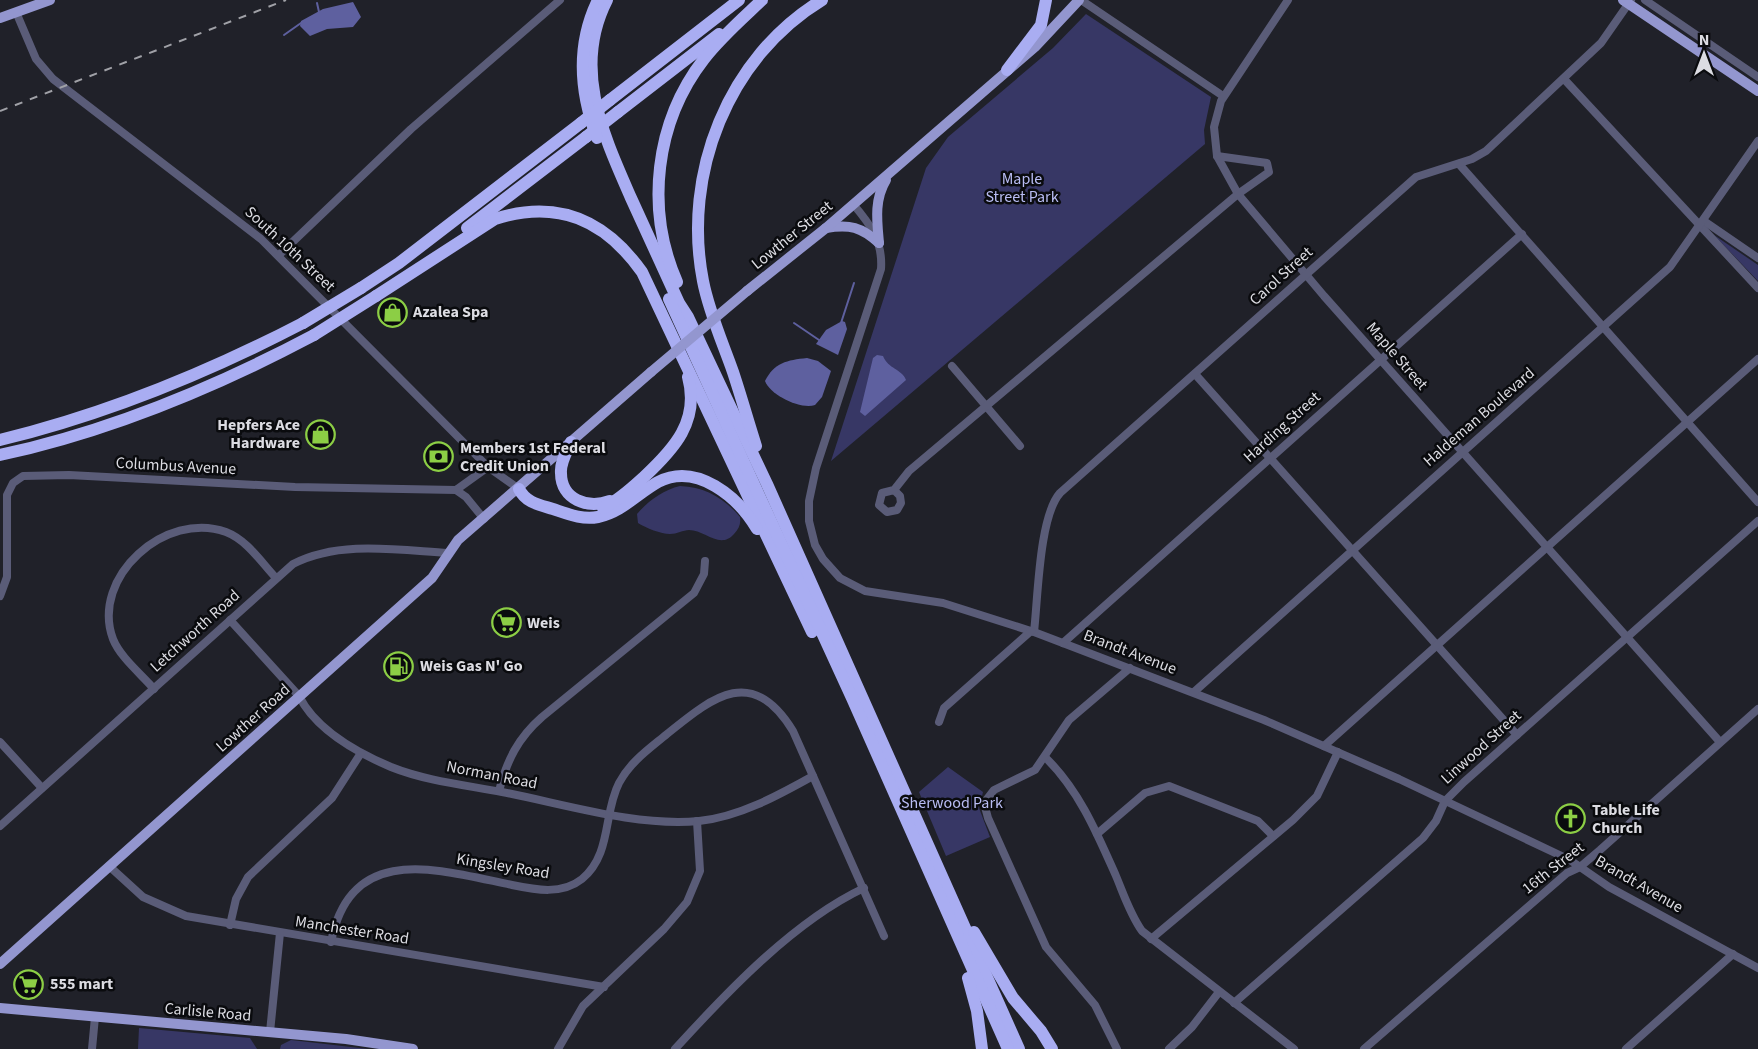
<svg xmlns="http://www.w3.org/2000/svg" width="1758" height="1049" font-family="'Source Sans 3',sans-serif">
<style>
.green{fill:#373765}
.water{fill:#5e609f}
.lines{fill:none;stroke-linecap:round;stroke-linejoin:round}
.stream{stroke:#5e609f;stroke-width:2}
.minor{stroke:#5a5c78;stroke-width:8}
.major{stroke:#9396cf;stroke-width:10}
.highway{stroke:#a9adf2;stroke-width:12}
.rail{stroke:#a0a1a7;stroke-width:2;stroke-dasharray:8 8;stroke-linecap:butt}
.major-bridge{stroke:#9396cf;stroke-width:10}
.highway-bridge{stroke:#a9adf2;stroke-width:12}
.labels{text-anchor:middle;dominant-baseline:central;stroke-width:5;stroke-linejoin:round;paint-order:stroke}
.park-label{font-size:16px;fill:#b9bdf4;stroke:#0a0b0e}
.street-label{font-size:16px;fill:#dcdce2;stroke:#0a0b0e}
.poi-label{font-size:16px;font-weight:bold;fill:#dcdce2;stroke:#0a0b0e;text-anchor:start}
</style>
<rect width="100%" height="100%" fill="#202129"/>
<g class="green">
<path d="M1086,14L1211,97L1204,130L1205,144L831,461L926,168L948,137L1053,48Z"/>
<path d="M1714,235L1758,265V281Z"/>
<path d="M680,486C705,487 724,498 740,517C741,524 739,529 734,534C720,550 705,530 689,530C683,530 677,534 670,534C661,534 646,528 638,523L637,514C648,501 663,490 680,486Z"/>
<path d="M948,767L983,792L979,808L990,837L946,856L919,792Z"/>
<path d="M139,1028L250,1038L257,1049H138Z"/>
<path d="M291,1040L368,1049H280L281,1045Z"/>
</g>
<g class="water">
<path d="M353,2L361,17L353,27L327,29L310,36L300,26L301,21L323,9Z"/>
<path d="M842,321L845,322L847,329L838,355L816,344L826,330Z"/>
<path d="M877,355L883,356C888,369 902,369 906,380L865,416L860,412L873,358Z"/>
<path d="M807,358L818,361L831,371L822,397L815,405C801,410 770,395 765,381C774,363 787,360 807,358Z"/>
</g>
<g class="lines">
<g class="stream">
<path d="M317,3L319,12"/>
<path d="M284,35L301,23"/>
<path d="M794,323L819,340"/>
<path d="M841,323L854,283"/>
</g>
<g class="minor">
<path d="M1081,0L1223,96"/>
<path d="M1288,0L1221,101L1214,127L1217,156L1238,194L1324,296L1720,742"/>
<path d="M1645,0L1758,77"/>
<path d="M16,12L36,59L53,79L261,239L488,467L519,489"/>
<path d="M1564,79L1758,288"/>
<path d="M1459,164L1758,502"/>
<path d="M853,204C870,224 883,241 881,269L816,468L809,501V521L815,545L823,559L840,578L865,591L943,603L1034,632L1264,720L1399,779L1570,860L1609,887L1758,968"/>
<path d="M1704,221L1758,258"/>
<path d="M279,255L411,129L560,0"/>
<path d="M952,366L1020,446"/>
<path d="M1195,374L1517,735"/>
<path d="M456,490L466,497L484,519"/>
<path d="M894,490L900,496L901,503L897,510L887,512L879,505L882,493L894,490L909,471L1238,194L1269,172L1267,163L1217,156"/>
<path d="M0,596L7,577V495L13,483L23,476L69,475L295,487L456,490L488,467"/>
<path d="M230,620L299,696C316,730 358,753 391,767C426,781 465,785 502,792C564,804 637,827 699,821C739,817 779,795 813,776"/>
<path d="M1034,632C1038,598 1039,517 1060,493L1416,177L1472,159L1486,151L1601,43L1631,0"/>
<path d="M1063,643L1522,234"/>
<path d="M154,689C141,674 120,657 113,639C90,577 166,510 226,532C247,540 261,562 276,578"/>
<path d="M1194,692L1670,267L1758,141"/>
<path d="M939,722L944,708L1031,631"/>
<path d="M0,742L42,788"/>
<path d="M1324,746L1758,359"/>
<path d="M1045,757C1079,790 1097,833 1116,876C1124,895 1130,914 1142,931L1294,1049"/>
<path d="M499,791C507,760 518,738 542,717L694,593L704,574L705,561"/>
<path d="M0,826L293,564C339,540 398,550 448,553"/>
<path d="M1097,834L1145,793L1169,786L1258,821L1273,836"/>
<path d="M109,866L143,897L186,916L604,987"/>
<path d="M230,925L236,899L248,877L332,798L361,753"/>
<path d="M1151,939L1293,820L1317,796L1338,752"/>
<path d="M331,942C351,841 439,870 512,885C536,890 562,895 582,879C612,854 603,814 619,783C630,762 649,749 667,734C713,697 752,664 793,731L884,936"/>
<path d="M1234,1003L1423,838L1436,821L1445,801L1464,782L1758,521"/>
<path d="M270,1032L280,933"/>
<path d="M92,1049L95,1017"/>
<path d="M558,1049L583,1006L664,929L687,902L700,871L697,821"/>
<path d="M675,1049C727,992 794,921 864,888"/>
<path d="M1117,1049L1095,1005L1046,947L988,818L984,803L994,790L1035,770L1069,720L1130,668"/>
<path d="M1169,1049L1192,1027L1219,992"/>
<path d="M1364,1049L1567,873L1580,867L1600,850L1758,709"/>
<path d="M1626,1049L1733,954"/>
</g>
<g class="major">
<path d="M1623,0L1758,91"/>
<path d="M0,18L50,0"/>
<path d="M826,228C850,224 861,227 879,243"/>
<path d="M879,243C877,221 874,200 886,180"/>
<path d="M747,291L826,228L1035,47L1079,0"/>
<path d="M0,964L432,578L458,540L651,372"/>
<path d="M0,1008L346,1039L413,1049"/>
</g>
<g class="highway">
<path d="M607,0C572,68 603,134 631,198C647,233 663,268 679,303L688,317L767,484L1019,1049"/>
<path d="M1007,70L1041,25L1046,0"/>
<path d="M610,100L739,0"/>
<path d="M618,112L719,34"/>
<path d="M597,138C580,93 576,45 598,0"/>
<path d="M467,228L586,137"/>
<path d="M677,282C645,209 655,122 704,59C721,37 742,19 762,0"/>
<path d="M361,288L399,263L581,123"/>
<path d="M376,296L495,219C558,199 605,220 642,272L812,632"/>
<path d="M669,299L852,698L1008,1049"/>
<path d="M0,440C107,414 205,374 303,323"/>
<path d="M571,442C567,452 560,462 561,473C561,500 588,509 610,501"/>
<path d="M756,446C748,421 741,396 733,372C722,341 709,312 703,281C682,174 728,57 822,0"/>
<path d="M0,455C111,431 214,388 314,335"/>
<path d="M519,489C526,503 540,505 553,509C568,514 582,520 598,517C622,512 638,493 658,482C697,462 738,497 757,529"/>
<path d="M603,508C618,501 632,488 644,477C674,449 700,421 688,377"/>
<path d="M974,932L1013,998L1041,1031L1052,1049"/>
<path d="M968,978L977,1011L982,1049"/>
</g>
<path class="rail" d="M0,111L286,0"/>
<path class="major-bridge" d="M651,372L747,291"/>
<g class="highway-bridge">
<path d="M581,123L610,100"/>
<path d="M586,137L618,112"/>
<path d="M303,323L361,288"/>
<path d="M314,335L376,296"/>
</g>
</g>
<defs>
<symbol id="shop-ring" viewBox="-11 -11 22 22"><circle r="9.5" fill="#0a0b0e" stroke="#8cce45" stroke-width="1.5"/><path d="M-5-2.5h2.3a2.7 3.5 0 0 1 5.4 0H5L5.5 6h-11ZM-1.5-2.5h3a1.5 2.3 0 0 0-3 0Z" fill="#8cce45"/></symbol>
<symbol id="bank-ring" viewBox="-11 -11 22 22"><circle r="9.5" fill="#0a0b0e" stroke="#8cce45" stroke-width="1.5"/><path d="M-6-4H6V4H-6ZM0-2.3a2.3 2.3 0 1 0 0 4.6a2.3 2.3 0 1 0 0-4.6Z" fill="#8cce45"/></symbol>
<symbol id="supermarket-ring" viewBox="-11 -11 22 22"><circle r="9.5" fill="#0a0b0e" stroke="#8cce45" stroke-width="1.5"/><path d="M-6-5.5h2.5l.6 2H6L4.5 2H-2.5L-4.4-4H-6ZM-1.5 3.2a1.3 1.3 0 1 0 .1 0ZM3 3.2a1.3 1.3 0 1 0 .1 0Z" fill="#8cce45"/></symbol>
<symbol id="fuel-ring" viewBox="-11 -11 22 22"><circle r="9.5" fill="#0a0b0e" stroke="#8cce45" stroke-width="1.5"/><path d="M-5.5-6h7V0h2V4h1.3V-2.5L3-4.5l.8-.8L6-3V5H2.5V1h-1V6h-7ZM-4.2-4.7v3.2H.2V-4.7Z" fill="#8cce45"/></symbol>
<symbol id="church-ring" viewBox="-11 -11 22 22"><circle r="9.5" fill="#0a0b0e" stroke="#8cce45" stroke-width="1.5"/><path d="M-1.2-6h2.4v3.5h3.3v2.4h-3.3V6h-2.4V-.1h-3.3v-2.4h3.3Z" fill="#8cce45"/></symbol>
</defs>
<g fill-rule="evenodd">
<use href="#shop-ring" x="376" y="296" width="33" height="33"/>
<use href="#shop-ring" x="304" y="418" width="33" height="33"/>
<use href="#bank-ring" x="422" y="440" width="33" height="33"/>
<use href="#supermarket-ring" x="490" y="606" width="33" height="33"/>
<use href="#fuel-ring" x="382" y="650" width="33" height="33"/>
<use href="#church-ring" x="1554" y="802" width="33" height="33"/>
<use href="#supermarket-ring" x="12" y="968" width="33" height="33"/>
</g>
<g class="labels">
<g class="park-label">
<text x="1022" y="179">Maple<tspan x="1022" dy="18">Street Park</tspan></text>
<text x="952" y="803">Sherwood Park</text>
</g>
<g class="street-label">
<text transform="translate(792 235) rotate(-39)">Lowther Street</text>
<text transform="translate(290 249) rotate(43)">South 10th Street</text>
<text transform="translate(1281 276) rotate(-42)">Carol Street</text>
<text transform="translate(1397 356) rotate(49)">Maple Street</text>
<text transform="translate(1479 417) rotate(-41)">Haldeman Boulevard</text>
<text transform="translate(1282 427) rotate(-42)">Harding Street</text>
<text transform="translate(176 466) rotate(3)">Columbus Avenue</text>
<text transform="translate(195 631) rotate(-42)">Letchworth Road</text>
<text transform="translate(1130 652) rotate(21)">Brandt Avenue</text>
<text transform="translate(253 718) rotate(-42)">Lowther Road</text>
<text transform="translate(1481 747) rotate(-42)">Linwood Street</text>
<text transform="translate(492 775) rotate(11)">Norman Road</text>
<text transform="translate(503 866) rotate(9)">Kingsley Road</text>
<text transform="translate(1553 868) rotate(-38)">16th Street</text>
<text transform="translate(1639 884) rotate(30)">Brandt Avenue</text>
<text transform="translate(352 930) rotate(9)">Manchester Road</text>
<text transform="translate(208 1012) rotate(5)">Carlisle Road</text>
</g>
<g class="poi-label">
<text x="413" y="312">Azalea Spa</text>
<text x="300" y="425" text-anchor="end">Hepfers Ace<tspan x="300" dy="18">Hardware</tspan></text>
<text x="460" y="448">Members 1st Federal<tspan x="460" dy="18">Credit Union</tspan></text>
<text x="527" y="623">Weis</text>
<text x="420" y="666">Weis Gas N' Go</text>
<text x="1592" y="810">Table Life<tspan x="1592" dy="18">Church</tspan></text>
<text x="50" y="984">555 mart</text>
</g>
</g>
<g transform="translate(1704 54)" stroke="#0a0b0e" stroke-width="4.5" paint-order="stroke">
<path d="M0-4.5L10 22L0 15L-10 22Z" fill="#dcdce2"/>
<text y="-9" font-size="16" font-weight="bold" text-anchor="middle" fill="#dcdce2">N</text>
</g>
</svg>
